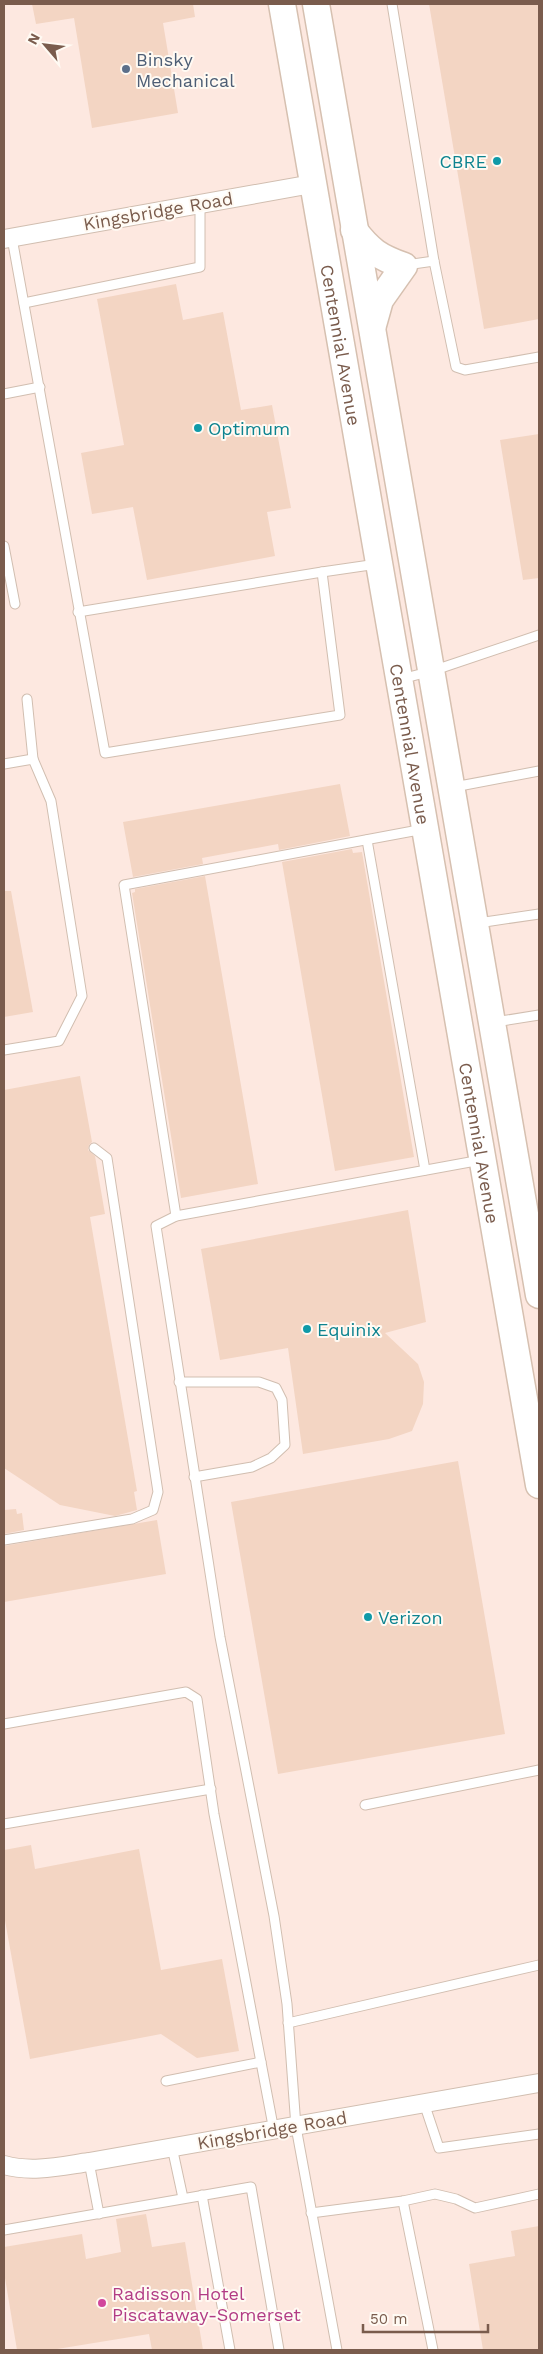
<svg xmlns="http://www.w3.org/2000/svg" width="543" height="2354" font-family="'Work Sans',sans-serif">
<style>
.commercial{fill:#fde8e0}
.building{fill:#f3d5c3}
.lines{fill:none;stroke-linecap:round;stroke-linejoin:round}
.service-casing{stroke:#d1beb0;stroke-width:11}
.minor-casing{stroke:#d1beb0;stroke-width:20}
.secondary-casing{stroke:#d6c0b0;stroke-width:29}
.service{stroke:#fff;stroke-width:9}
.minor{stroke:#fff;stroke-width:18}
.secondary{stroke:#fff;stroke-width:26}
.service-dot{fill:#5c6f8a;stroke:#fffaf3;stroke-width:2}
.culture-dot{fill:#0f9aa8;stroke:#fffaf3;stroke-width:2}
.hotel-dot{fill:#d1479c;stroke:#fffaf3;stroke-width:2}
.labels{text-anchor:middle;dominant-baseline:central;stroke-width:4;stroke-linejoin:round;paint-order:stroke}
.service-label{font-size:18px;fill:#4e5e75;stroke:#fffaf3;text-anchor:start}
.culture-label{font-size:18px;fill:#0d838f;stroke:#fffaf3;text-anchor:start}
.street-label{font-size:18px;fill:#7a5c4d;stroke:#fffaf3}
.hotel-label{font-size:18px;fill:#b23c85;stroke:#fffaf3;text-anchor:start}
</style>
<rect width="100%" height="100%" fill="#fdf6ec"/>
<rect class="commercial" x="4" y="4" width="535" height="2346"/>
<g class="building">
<path d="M32,4H193L195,17L163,23L178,113L92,128L74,18L36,24Z"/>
<path d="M429,4H539V319L484,329Z"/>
<path d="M176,284L183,320L223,312L241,410L272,405L291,508L267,512L275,556L147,580L133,507L92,514L81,453L124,445L97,299Z"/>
<path d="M539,434V578L523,580L500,440Z"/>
<path d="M340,784L350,836L279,850L278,844L202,858L203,864L133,877L123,822Z"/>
<path d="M352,849L353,853L362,852L414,1157L335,1171L282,862Z"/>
<path d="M205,876L258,1184L181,1198L132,893L135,892V889Z"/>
<path d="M4,891H11L33,1012L4,1017Z"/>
<path d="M80,1076L92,1142L89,1145L88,1150L95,1156L105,1214L90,1217L137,1491L134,1492L137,1510L115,1516L60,1505L4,1468V1090Z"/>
<path d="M408,1210L426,1322L385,1333L418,1364L424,1382L423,1404L412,1431L389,1439L303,1454L288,1348L220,1360L201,1249Z"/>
<path d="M458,1461L505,1734L278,1774L231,1502Z"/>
<path d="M16,1509L17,1514L22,1513L24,1530L4,1534V1510Z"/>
<path d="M157,1520L166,1574L4,1602V1546Z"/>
<path d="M31,1845L35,1869L139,1849L161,1970L222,1959L239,2051L197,2058L161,2034L30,2059L4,1915V1850Z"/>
<path d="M146,2214L152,2247L185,2242L203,2350H152L149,2334L51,2350H17L4,2272V2247L82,2234L86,2259L121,2252L116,2219Z"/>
<path d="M539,2226V2350H483L469,2264L515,2256L511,2231Z"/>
</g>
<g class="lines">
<defs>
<g id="service">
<path d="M392,4L434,261L456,367L465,370L539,357"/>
<path d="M12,238L105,753L340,715L322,572"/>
<path d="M406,265L434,261"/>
<path d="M24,303L200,267V204"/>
<path d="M4,394L40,387"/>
<path d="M4,546L15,604"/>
<path d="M78,612L322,572L377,564"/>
<path d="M401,679L432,671L539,635"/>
<path d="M27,699L33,759"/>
<path d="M4,764L33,759L51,801L82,996L59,1041L4,1050"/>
<path d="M454,787L539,771"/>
<path d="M367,840L425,1170"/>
<path d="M478,923L539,914"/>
<path d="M495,1022L539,1015"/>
<path d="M176,1216L124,885L424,829"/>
<path d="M179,1382H259L276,1388L282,1400L285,1445L271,1458L252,1467L194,1477"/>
<path d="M4,1540L132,1519L153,1510L158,1492L107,1158L94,1148"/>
<path d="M4,1724L186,1692L197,1699L214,1814L274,2131"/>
<path d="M365,1805L539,1770"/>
<path d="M4,1824L211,1789"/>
<path d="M288,2023L539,1965"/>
<path d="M166,2081L261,2062"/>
<path d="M424,2103L439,2148L539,2134"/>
<path d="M172,2147L183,2198"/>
<path d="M89,2162L99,2214"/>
<path d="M202,2195L230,2350"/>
<path d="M403,2201L433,2350"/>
<path d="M311,2213L403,2201L435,2194L456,2199L475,2208L539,2194"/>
<path d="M4,2230L251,2187L279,2350"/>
<path d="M337,2350L296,2127L287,2004L274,1916L220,1637L156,1226L176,1216L481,1160"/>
</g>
<g id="minor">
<path d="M4,239L312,184"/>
<path d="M4,2165C32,2173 61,2166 89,2162L539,2083"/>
</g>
<g id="secondary">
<path id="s1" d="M282,4L539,1485"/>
<path d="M316,4L539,1295"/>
<path d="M354,230C370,251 379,257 404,266L380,300L373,325"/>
</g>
</defs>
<use href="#service" class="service-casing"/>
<use href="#minor" class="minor-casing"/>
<use href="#secondary" class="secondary-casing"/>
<use href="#service" class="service"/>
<use href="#minor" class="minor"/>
<use href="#secondary" class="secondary"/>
</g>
<circle class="service-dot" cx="126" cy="69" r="5"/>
<g class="culture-dot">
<circle cx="497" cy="161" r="5"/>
<circle cx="198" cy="428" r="5"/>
<circle cx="307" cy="1329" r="5"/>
<circle cx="368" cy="1617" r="5"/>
</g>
<circle class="hotel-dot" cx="102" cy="2303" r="5"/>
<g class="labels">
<g class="service-label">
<text x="136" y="59">Binsky<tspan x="136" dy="21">Mechanical</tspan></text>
</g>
<g class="culture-label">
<text x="487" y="161" text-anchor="end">CBRE</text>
<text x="208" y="428">Optimum</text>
<text x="317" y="1329">Equinix</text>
<text x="378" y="1617">Verizon</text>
</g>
<g class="street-label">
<text transform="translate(158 211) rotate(-10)">Kingsbridge Road</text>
<text stroke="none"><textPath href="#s1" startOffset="346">Centennial Avenue</textPath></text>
<text stroke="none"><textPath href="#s1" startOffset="751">Centennial Avenue</textPath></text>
<text stroke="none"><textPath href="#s1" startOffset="1156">Centennial Avenue</textPath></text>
<text transform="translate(272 2130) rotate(-10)">Kingsbridge Road</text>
</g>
<g class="hotel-label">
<text x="112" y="2293">Radisson Hotel<tspan x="112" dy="21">Piscataway-Somerset</tspan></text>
</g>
</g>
<rect width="543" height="2354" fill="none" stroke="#7a5c4d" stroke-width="10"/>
<g transform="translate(45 45) rotate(298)" stroke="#fffaf3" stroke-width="4" paint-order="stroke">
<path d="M0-4L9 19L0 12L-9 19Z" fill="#7a5c4d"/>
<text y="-8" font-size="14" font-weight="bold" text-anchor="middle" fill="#7a5c4d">N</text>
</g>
<path d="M363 2324v8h125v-8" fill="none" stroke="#7a5c4d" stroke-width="2.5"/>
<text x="370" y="2324" font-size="15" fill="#7a5c4d" stroke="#fffaf3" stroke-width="4" paint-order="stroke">50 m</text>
</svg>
